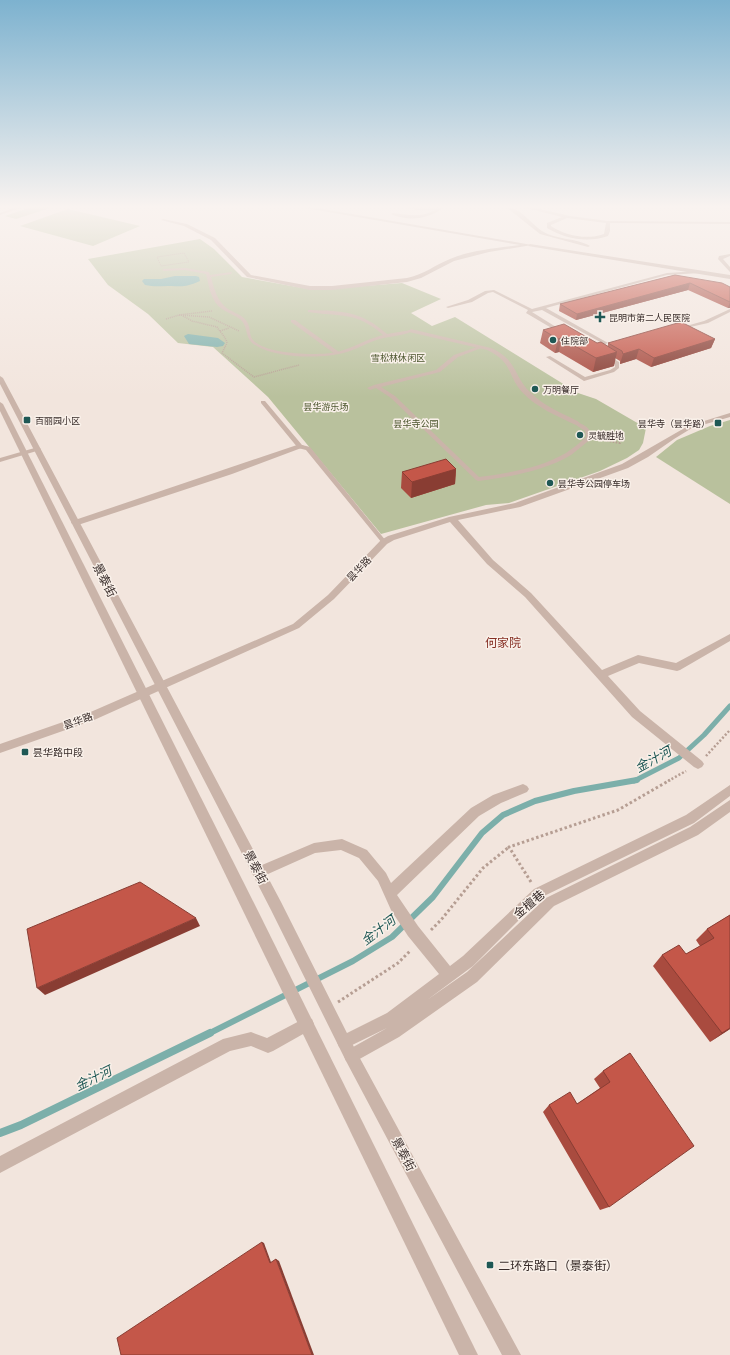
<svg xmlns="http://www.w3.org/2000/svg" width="730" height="1355" font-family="'Titillium Web','Noto Sans SC',sans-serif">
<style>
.green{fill:#b9c19d}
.water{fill:#7cafaa}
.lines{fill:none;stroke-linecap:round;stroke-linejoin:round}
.stream-far2{stroke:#7cafaa;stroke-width:5}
.stream-far1{stroke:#7cafaa;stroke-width:6}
.stream{stroke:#7cafaa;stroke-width:8}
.path-far4{stroke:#b69e93;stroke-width:1;stroke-dasharray:1 1;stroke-linecap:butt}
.path-far3{stroke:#b69e93;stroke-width:1.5;stroke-dasharray:1 1;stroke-linecap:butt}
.path-far2{stroke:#b69e93;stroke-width:2;stroke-dasharray:1.5 1.5;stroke-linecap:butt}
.path-far1{stroke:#b69e93;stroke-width:2.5;stroke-dasharray:2 2;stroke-linecap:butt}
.path{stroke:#b69e93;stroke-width:3;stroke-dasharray:2.5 2.5;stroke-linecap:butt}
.service{fill:#cab4a9;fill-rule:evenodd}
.pedestrian{fill:#cab4a9;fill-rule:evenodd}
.minor{fill:#cab4a9;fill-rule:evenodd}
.tertiary{fill:#cab4a9;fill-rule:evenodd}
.wall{fill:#a94b3f}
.shaded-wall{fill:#893d33}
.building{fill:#c45749;stroke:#893d33}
.poi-dot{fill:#1f5855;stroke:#f9f0e9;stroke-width:1.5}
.labels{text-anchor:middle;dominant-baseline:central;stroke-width:3;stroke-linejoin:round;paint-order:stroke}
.far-poi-label{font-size:9px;fill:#372b29;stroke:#f9f0e9;text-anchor:start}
.far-park-label{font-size:9px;fill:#4b552d;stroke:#f9f0e9}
.street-label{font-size:10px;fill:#372b29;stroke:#f9f0e9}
.poi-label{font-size:10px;fill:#372b29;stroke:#f9f0e9;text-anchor:start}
.near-street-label{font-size:12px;fill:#372b29;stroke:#f9f0e9}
.quarter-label{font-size:12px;fill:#852e23;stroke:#f9f0e9}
.near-poi-label{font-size:12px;fill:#372b29;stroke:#f9f0e9;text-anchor:start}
.near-water-label{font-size:13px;font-style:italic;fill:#1f5855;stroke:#f9f0e9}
</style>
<rect width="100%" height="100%" fill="#f2e5dd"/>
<g class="green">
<path d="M32,207H53L16,219L5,216Z"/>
<path d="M68,209L140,226L93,246L20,226Z"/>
<path d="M200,239L214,249L242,277L314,290L402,283L441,299L411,313L432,326L455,317L578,393L596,399L646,428L643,443L639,450L627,458L600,471L509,503L486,505L381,534L268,397L213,347L178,343L148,314L108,285L88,259Z"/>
<path d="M730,420V504L656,457L677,440L710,426Z"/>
</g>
<g class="water">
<path d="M175,276H196L199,277L200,281C184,288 183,286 168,286C160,286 154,287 145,285L142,281L144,279H161Z"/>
<path d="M188,334L218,338L225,343L223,346L217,347L189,344L184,336Z"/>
</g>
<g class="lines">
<path class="stream-far2" d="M634,781L679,758L704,735L730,706"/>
<path class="stream-far1" d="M208,1034L353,961L392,937L433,897L482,833L503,815L535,801L574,791L637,780"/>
<path class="stream" d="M0,1133L21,1125L210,1033"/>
<path class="path-far4" d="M184,253L189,262L161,266L157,257Z"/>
<g class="path-far3">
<path d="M179,315L209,317L239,331"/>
<path d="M183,316L192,321L217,327C220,332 226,337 227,343L222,353L254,377L299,365"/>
<path d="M166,319L179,315L212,311"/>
<path d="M220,331L229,328"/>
</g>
<path class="path-far2" d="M598,439L620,443L622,439L599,434"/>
<g class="path-far1">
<path d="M706,756L730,730"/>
<path d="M668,781L686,771"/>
</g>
<g class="path">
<path d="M531,882L509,847L618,810L670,780"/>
<path d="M431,930L441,920L483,868L509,847"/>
<path d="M338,1002L398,963L410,951"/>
</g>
<g class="service">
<path d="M185,268L209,272L210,275L232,272L231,274L211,277C214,288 217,302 228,309C233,312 239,314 244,318C252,326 248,334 253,340C266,355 319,356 337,352C353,348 367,339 383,335C356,311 341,317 308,312V310H310C343,311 361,311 387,334L411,330L413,331C406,335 393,336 384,338C372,340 360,348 347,352C324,359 276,359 255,345C244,338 249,328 241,320C235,315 228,313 222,309C211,302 209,286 206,274L185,270L164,271L162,270L164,269Z"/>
<path d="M699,271L700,273L667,275L546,308L608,343L593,348L591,347V346L602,343L542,310L532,312L564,332L560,333L526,313L528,310L493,292L488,293L472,302L448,308L446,307L468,300L485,291L494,290L532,309L667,273Z"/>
<path d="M730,309V312L708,323L681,329L679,328L704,321Z"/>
<path d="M480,346L484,347L458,357L440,372L381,387L395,396L479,477C509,473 540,468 566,453C573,448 580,443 586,437L585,431L576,425V423C585,423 593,431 591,439C584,444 578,450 571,455C544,471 509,477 478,481L476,480L391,398L376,388L370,390L367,388L374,385L436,370L454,355Z"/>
<path d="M603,355H607L619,362V368L614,372L584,381L546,357L550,356L585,377L610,370L615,367V364L603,357Z"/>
<path d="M261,401H265L302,445L310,447L386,541V543H382L306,450L298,448L261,403Z"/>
<path d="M38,447L41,449L40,450L0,462V458Z"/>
</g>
<g class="pedestrian">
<path d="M291,320H295L339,352V354H335L291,322Z"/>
<path d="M411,329L491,348C518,360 513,376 531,393C541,403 553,409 565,415C571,418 577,420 581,424L576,425C557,416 537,408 522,392C507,375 513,362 487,350L409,332L408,331Z"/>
</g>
<g class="minor">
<path d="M16,207H23L0,215V213Z"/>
<path d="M299,207H311L532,245L489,252L454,261L421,278L407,282L332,290H310L247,277L211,240L184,226L161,220L163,219L187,224L215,238L251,275L310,286H332L407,278C423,275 435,265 450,259C471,250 497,248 520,245Z"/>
<path d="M402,207H444C430,219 408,222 391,214L393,213C409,215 421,218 435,210H418Z"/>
<path d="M506,207C520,207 531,224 542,231C556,240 577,238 590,246L588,247L540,234Z"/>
<path d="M522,207H531L570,216L608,221L730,222V224L610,223V231L608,236C588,243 565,239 547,228V223L562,217ZM567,218L606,223L604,234C587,240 566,236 551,226V225Z"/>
<path d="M730,254V256L723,259L730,267V272L718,259L719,256Z"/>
<path d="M730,413V417L692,428L674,439L648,457L628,468L520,507L458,520L493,560L531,593L602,670L638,655L676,663L730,634V641L680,670L677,671L639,663L608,676L640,711L702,761L704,764L702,767L698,769L694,767L632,717L525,597L487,564L450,522L394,540L387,544L334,599L299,628L94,720L0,753V744L86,714L293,624L328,595L381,540L388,536L449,517L515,503L622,464L688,426Z"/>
<path d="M297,445H303L304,447L232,474L78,525H75L71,523L72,521Z"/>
<path d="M523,784L527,786L529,789L527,792L501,803L479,816L397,895L418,926L450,966L463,956L534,889L686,815L730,785V796L694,823L542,897L473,966L427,1000L467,972L546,898L690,827L730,800V812L698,835L554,906L477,982L399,1037L356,1061L351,1063L346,1061L344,1056L346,1051L387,1028L344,1049L339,1047L337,1042L339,1037L387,1013L439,974L408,936L391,910L378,881L359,858L341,850L315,853L259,878L255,876L253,872L255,868L314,843L342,839L367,850L386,873L391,883L471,808L493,795Z"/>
<path d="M307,1017L312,1019L314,1024L312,1029L273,1051L268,1053L251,1046L230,1051L0,1173V1156L223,1039L251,1032L267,1038Z"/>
</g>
<g class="tertiary">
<path d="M530,244L730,275V279L528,246Z"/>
<path d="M0,376L3,378L281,902L356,1051L521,1355H502L346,1061L271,910L0,384Z"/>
<path d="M0,402L3,404L260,915L478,1355H459L0,411Z"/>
</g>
</g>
<g class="wall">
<path d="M675,275L730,287V308H728L688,290L576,320L559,311L560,304Z"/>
<path d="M543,330L608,346V343L715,339L711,348L651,367L636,359L620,364V361L615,358L614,366L593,372L559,352L555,353L540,343Z"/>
<path d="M456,469L455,484L411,498L401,488L402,472Z"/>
<path d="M730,915V1029L710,1042L653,966L662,955L686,954L700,946L696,940L707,929Z"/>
<path d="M630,1053L609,1207L600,1210L543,1112L549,1105L577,1104L600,1088L594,1079L603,1071Z"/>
</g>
<g class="shaded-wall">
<path d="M690,283L688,290L576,320L577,314Z"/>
<path d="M730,302V308H728Z"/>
<path d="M561,338L559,352L555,353L558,339Z"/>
<path d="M715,339L711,348L651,367L654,358Z"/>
<path d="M639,349L636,359L620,364L623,354Z"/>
<path d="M617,352L614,366L593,372L596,358Z"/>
<path d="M456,469L455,484L411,498L412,482Z"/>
<path d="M196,918L200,926L45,995L37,988Z"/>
<path d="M730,1028V1029L710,1042L722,1033Z"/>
<path d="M262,1242L264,1243L272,1265L270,1263Z"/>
<path d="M276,1259L279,1261L314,1355H312Z"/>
</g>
<g class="building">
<path d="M675,275L722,283L730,287V302L690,283L577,314L560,304Z"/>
<path d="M681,322L715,339L654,358L639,349L623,354L622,351L608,343Z"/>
<path d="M564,324L597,343L601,342L617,352L596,358L561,338L558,339L543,330Z"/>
<path d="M446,459L456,469L412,482L402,472Z"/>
<path d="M140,882L196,918L37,988L27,929Z"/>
<path d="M730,915V1028L722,1033L662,955L679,945L686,954L714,938L707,929Z"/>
<path d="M630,1053L694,1146L609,1207L549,1105L570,1092L577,1104L610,1082L603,1071Z"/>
<path d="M262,1242L270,1263L276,1259L312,1355H121L117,1338Z"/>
</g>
<linearGradient id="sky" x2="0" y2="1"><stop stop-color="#7db2cf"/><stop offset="0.52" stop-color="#f9f3f0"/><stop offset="1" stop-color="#f9f3f0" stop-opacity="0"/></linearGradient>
<rect width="730" height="397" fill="url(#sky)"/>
<g class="poi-dot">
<path d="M598 311h4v4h4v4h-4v4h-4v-4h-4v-4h4z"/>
<circle cx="553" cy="340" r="4"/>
<circle cx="535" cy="389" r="4"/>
<rect x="23" y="416" width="8" height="8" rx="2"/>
<rect x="714" y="419" width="8" height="8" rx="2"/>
<circle cx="580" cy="435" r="4"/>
<circle cx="550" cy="483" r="4"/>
<rect x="21" y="748" width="8" height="8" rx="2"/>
<rect x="486" y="1261" width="8" height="8" rx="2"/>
</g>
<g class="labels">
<g class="far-poi-label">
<text x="609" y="317">昆明市第二人民医院</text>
<text x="561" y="340">住院部</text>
<text x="543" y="389">万明餐厅</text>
<text x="35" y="420">百丽园小区</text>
<text x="710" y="423" text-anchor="end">昙华寺（昙华路）</text>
<text x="588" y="435">灵毓胜地</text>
<text x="558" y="483">昙华寺公园停车场</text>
</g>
<g class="far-park-label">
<text x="398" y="357">雪松林休闲区</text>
<text x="326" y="406">昙华游乐场</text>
<text x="416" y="423">昙华寺公园</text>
</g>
<g class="street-label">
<text transform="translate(359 569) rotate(-47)">昙华路</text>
<text transform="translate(78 721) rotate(-20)">昙华路</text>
</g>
<g class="poi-label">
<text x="33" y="752">昙华路中段</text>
</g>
<g class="near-street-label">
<text transform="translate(105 580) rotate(63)">景泰街</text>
<text transform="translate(256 867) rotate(62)">景泰街</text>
<text transform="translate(529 904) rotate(-40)">金檀巷</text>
<text transform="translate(404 1154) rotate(62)">景泰街</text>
</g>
<g class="quarter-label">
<text x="503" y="642">何家院</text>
</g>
<g class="near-poi-label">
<text x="498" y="1265">二环东路口（景泰街）</text>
</g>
<g class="near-water-label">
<text transform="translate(653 759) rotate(-29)">金汁河</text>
<text transform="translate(378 930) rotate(-37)">金汁河</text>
<text transform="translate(93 1078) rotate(-26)">金汁河</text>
</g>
</g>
</svg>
